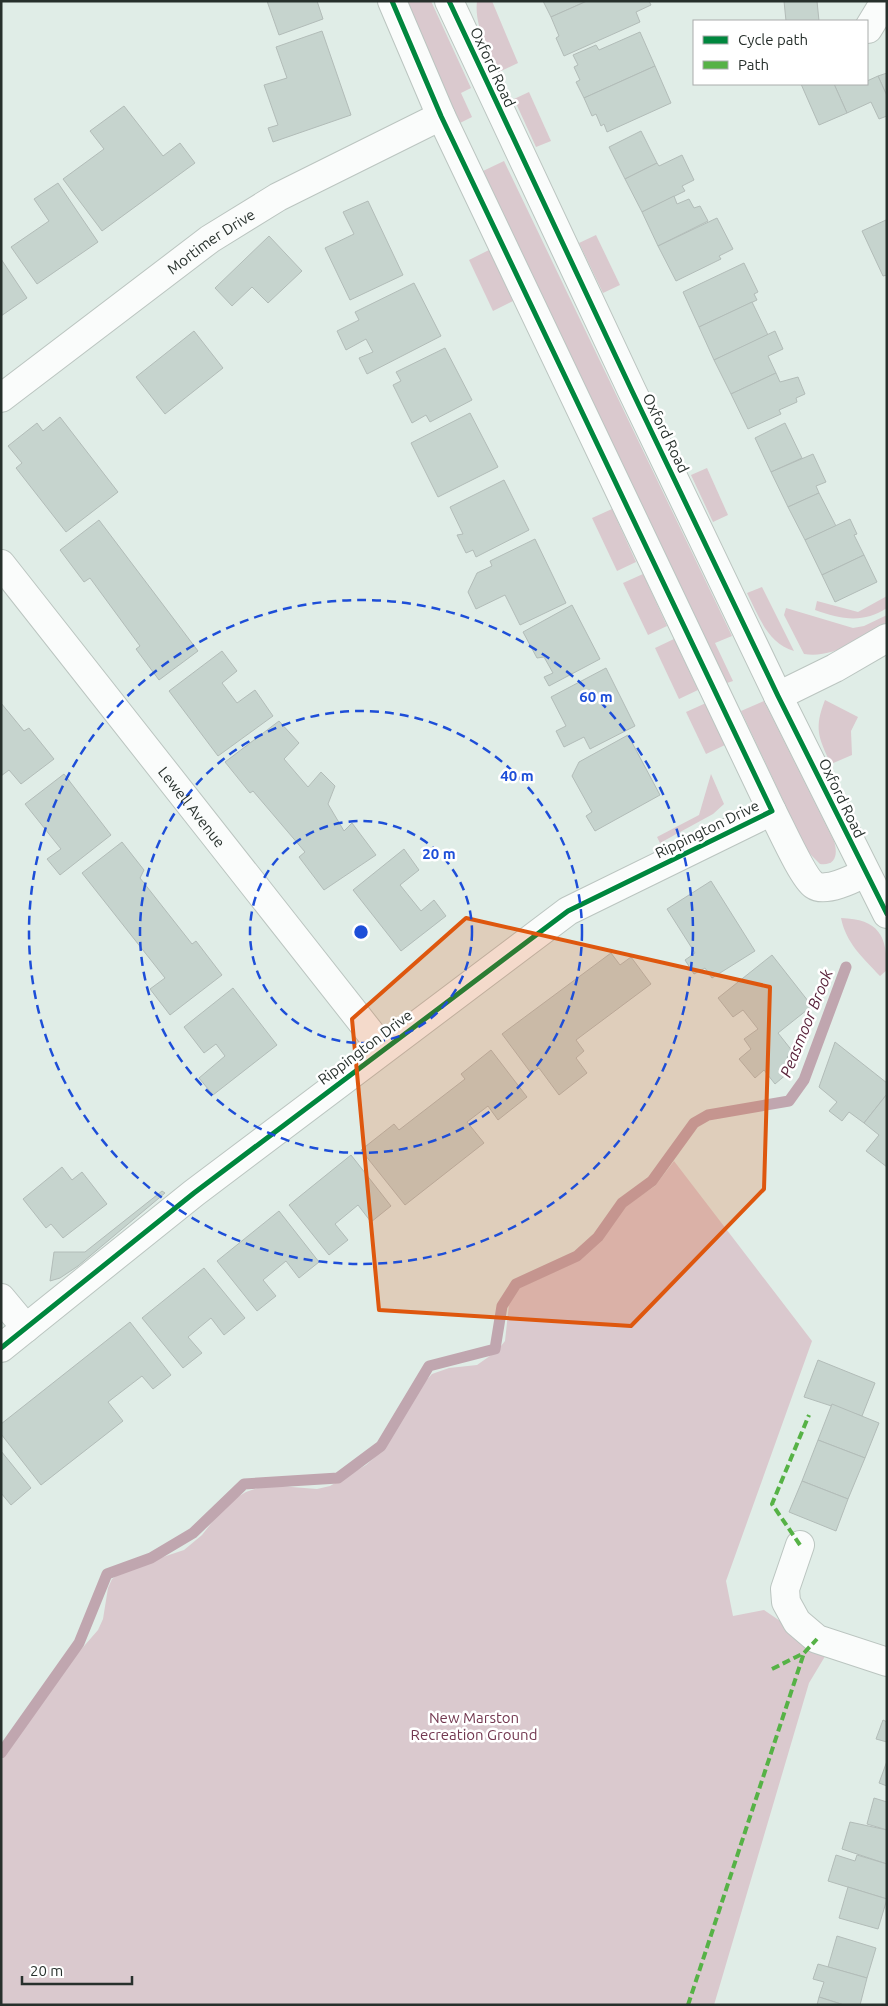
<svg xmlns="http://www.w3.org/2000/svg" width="888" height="2006" font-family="Ubuntu,sans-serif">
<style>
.green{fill:#dac9ce}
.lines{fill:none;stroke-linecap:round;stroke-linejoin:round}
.stream{stroke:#c0a6af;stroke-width:11}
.building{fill:#c6d4ce;stroke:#b2bcb8}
.minor-casing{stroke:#bbc5c0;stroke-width:30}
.minor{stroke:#fafcfb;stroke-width:28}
.quiet{stroke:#56b246;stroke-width:4;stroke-dasharray:8 4;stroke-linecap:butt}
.cycleway-casing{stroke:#fff;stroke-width:8}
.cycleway{stroke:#00873e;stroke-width:5}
.marked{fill:#de570e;fill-opacity:0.2;stroke:#de570e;stroke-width:4;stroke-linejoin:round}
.ring{fill:none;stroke:#1d4ed8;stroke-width:2.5;stroke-dasharray:9 6}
.labels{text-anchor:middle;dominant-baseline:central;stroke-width:5;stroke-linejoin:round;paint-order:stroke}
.street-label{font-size:15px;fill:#27302c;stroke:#fff}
.park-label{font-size:15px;fill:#72374f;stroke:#fff}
.water-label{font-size:16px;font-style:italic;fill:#561f37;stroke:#fff}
.centre{fill:#1d4ed8;stroke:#fff;stroke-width:2.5}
.ring-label{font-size:15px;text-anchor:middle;font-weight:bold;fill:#1d4ed8;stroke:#fff;stroke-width:5;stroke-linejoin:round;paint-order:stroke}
</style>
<rect width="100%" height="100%" fill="#e0ede7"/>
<g class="green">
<path d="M406,1H431L471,88L461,93L472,117L460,123Z"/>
<path d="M477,1H492L518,63L499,72C489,49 474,27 477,1Z"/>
<path d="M529,92L551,141L536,147L514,99Z"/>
<path d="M504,161L732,636L715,643L733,681L727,683L483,171Z"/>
<path d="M596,235L620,285L603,293L579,243Z"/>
<path d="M489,250L513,301L493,311L469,260Z"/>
<path d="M707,468L728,515L713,522L691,475Z"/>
<path d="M612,509L636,562L617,571L592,518Z"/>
<path d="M643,574L667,626L648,635L623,583Z"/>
<path d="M762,587L794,651C767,643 759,616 747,593Z"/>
<path d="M887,596V608C863,624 840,619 815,610L817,601L858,612Z"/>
<path d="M786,608L853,628L864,626L887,615V622C863,637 834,659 804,654L784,615Z"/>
<path d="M674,639L698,690L679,699L655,648Z"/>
<path d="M825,700L858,717L851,731L852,755L831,764C818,737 814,728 825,700Z"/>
<path d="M764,701L834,841C838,854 836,866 820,864L807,851L741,711Z"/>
<path d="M706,703L725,745L706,754L686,712Z"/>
<path d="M711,774L724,804L713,814L660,843L657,837L699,815Z"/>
<path d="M841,918C879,919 887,936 887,970L880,976C863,958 846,943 841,918Z"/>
<path d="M674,1161L812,1341L726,1581L733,1616L764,1610L827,1653L809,1683L714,2005H1V1761L71,1661L98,1630L103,1619L108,1588L112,1579L124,1570L184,1550L202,1535L227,1503L246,1492L266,1485L317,1489L330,1486L366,1465L383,1450L421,1386L432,1374L449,1368L477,1365L497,1351L505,1341L509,1304L515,1290L569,1265L592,1248L601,1240L621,1209L655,1186Z"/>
</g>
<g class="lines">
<path class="stream" d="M1,1753L79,1643L107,1574L151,1558L193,1533L244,1484L338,1478L381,1446L429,1366L495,1349L502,1306L516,1284L577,1256L598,1237L622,1203L652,1181L694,1123L708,1115L789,1101L804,1080L846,967"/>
</g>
<g class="building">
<path d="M267,1H317L323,19L279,35Z"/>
<path d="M543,1H587L551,17Z"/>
<path d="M587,1H649L651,5L636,12L640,22L564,56L556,38L559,36L551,17Z"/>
<path d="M784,1H817L819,21H786Z"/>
<path d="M322,31L351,115L273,142L268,128L278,125L264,85L287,78L276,47Z"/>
<path d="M640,32L655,66L584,98L576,82L580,80L574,67L578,65L573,55L596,45L599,50Z"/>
<path d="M655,66L671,103L607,132L604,124L601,126L596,114L592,116L584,98Z"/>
<path d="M887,73V96L878,76Z"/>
<path d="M878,76L887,96V116L879,119L871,102L847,113L834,84H867V81Z"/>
<path d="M801,84H834L847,113L819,125Z"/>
<path d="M124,106L163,156L180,143L195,163L102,231L63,179L104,149L90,131Z"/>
<path d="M641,131L657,163L625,179L609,147Z"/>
<path d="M682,155L694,180L682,186L685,191L642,212L625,179L657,163L659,166Z"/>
<path d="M58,183L98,242L37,284L11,247L49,221L34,199Z"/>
<path d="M674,196L677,204L689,199L694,208L700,206L708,221L658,246L642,212Z"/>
<path d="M368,201L403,275L350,300L325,248L354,234L343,212Z"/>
<path d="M717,218L733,249L719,256L721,259L676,281L658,246Z"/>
<path d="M886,220L887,275L883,276L862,231Z"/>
<path d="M269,236L302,271L268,303L252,287L232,306L215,288Z"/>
<path d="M1,259L27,298L1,316Z"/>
<path d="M744,263L758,292L754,294L757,300L699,327L683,292Z"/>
<path d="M414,283L441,336L367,374L359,358L373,352L366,339L346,350L337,331L359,320L355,312Z"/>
<path d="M752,302L768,335L714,360L699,327Z"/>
<path d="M194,331L223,368L165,414L136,377Z"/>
<path d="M775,331L783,349L768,356L776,373L731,394L714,360Z"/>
<path d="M445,348L472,400L430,422L426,415L412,423L393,385L401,381L396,372Z"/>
<path d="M776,373L780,382L798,377L805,394L796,398L797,402L779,410L781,414L748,429L731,394Z"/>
<path d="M470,413L498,467L438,497L411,443Z"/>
<path d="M60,417L118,492L66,532L16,468L22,463L8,446L37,423L43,431Z"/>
<path d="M785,423L802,458L771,472L755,438Z"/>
<path d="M813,454L826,482L816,486L819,493L788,507L771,472Z"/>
<path d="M504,480L529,530L476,557L473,550L466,553L457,535L463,534L450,507Z"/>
<path d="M819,493L836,526L805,540L788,507Z"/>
<path d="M850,519L857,534L854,535L864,555L822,575L805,540Z"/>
<path d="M99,520L198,651L159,680L136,649L140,646L90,578L84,582L60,550Z"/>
<path d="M535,539L566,603L520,625L505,595L476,609L468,592L477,573L492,566L490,561Z"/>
<path d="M864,555L877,582L835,602L822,575Z"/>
<path d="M572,605L600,659L549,686L544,677L553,673L544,657L537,658L523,632Z"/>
<path d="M222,651L237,671L222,683L237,703L255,690L273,716L218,756L169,691Z"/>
<path d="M606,668L635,726L590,749L584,737L564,747L556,731L566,726L551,697Z"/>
<path d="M1,703L24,731L29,728L54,759L21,784L9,770L1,776Z"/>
<path d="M279,721L299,743L284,759L308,787L321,772L335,786L328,804L344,831L352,823L376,855L324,890L299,857L305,852L253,791L250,793L225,762Z"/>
<path d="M628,735L660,795L595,831L586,816L592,812L572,776L579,762Z"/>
<path d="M64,774L111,835L60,875L47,859L61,849L25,804Z"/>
<path d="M122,842L144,870L140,878L192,944L196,941L222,975L170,1015L150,989L165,978L82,873Z"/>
<path d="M404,849L419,870L400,885L421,911L434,900L446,916L401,951L353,890Z"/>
<path d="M711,881L755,951L712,978L705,968L694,974L685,960L695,953L667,909Z"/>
<path d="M611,953L620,965L631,957L651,984L576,1040L584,1051L576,1058L587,1073L559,1095L539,1068L531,1073L502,1034Z"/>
<path d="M772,955L812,1006L778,1033L793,1052L787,1057L795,1067L775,1084L764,1070L755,1078L739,1059L751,1049L744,1039L758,1029L743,1010L733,1017L718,998Z"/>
<path d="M233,988L277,1045L213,1095L199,1078L225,1056L216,1044L204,1053L184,1027Z"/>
<path d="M835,1042L887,1083V1094L864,1123L849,1112L842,1121L829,1111L837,1102L819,1087Z"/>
<path d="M491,1050L527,1097L498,1120L488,1106L467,1122L484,1143L405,1205L361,1150L394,1124L399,1130L465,1079L461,1074Z"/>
<path d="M887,1094V1167L866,1151L879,1135L864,1123Z"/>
<path d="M351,1155L391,1206L371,1222L358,1205L335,1224L348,1240L329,1255L289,1205Z"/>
<path d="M62,1167L72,1180L82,1172L107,1204L63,1238L51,1224L46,1228L23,1199Z"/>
<path d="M162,1191L165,1193L78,1266L60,1278L50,1281L54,1252H85Z"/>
<path d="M279,1211L319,1262L299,1278L286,1261L263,1280L276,1296L257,1311L217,1261Z"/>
<path d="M204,1268L245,1318L224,1335L211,1318L188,1337L202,1353L183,1368L142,1318Z"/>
<path d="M130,1322L171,1375L153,1389L142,1376L108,1402L123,1421L41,1485L1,1434V1424Z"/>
<path d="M818,1360L875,1383L862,1416L804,1397Z"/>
<path d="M832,1404L879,1423L865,1458L818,1440Z"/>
<path d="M818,1440L865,1458L848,1499L802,1481Z"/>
<path d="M1,1451L31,1488L11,1505L1,1493Z"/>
<path d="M802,1481L848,1499L836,1531L789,1512Z"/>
<path d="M883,1720L887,1722V1742L876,1739Z"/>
<path d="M887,1761V1786L879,1783Z"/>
<path d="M874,1798L887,1802V1830L867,1824Z"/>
<path d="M850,1822L887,1830V1864L842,1849Z"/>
<path d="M836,1855L855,1861L857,1855L887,1864V1899L828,1881Z"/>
<path d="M848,1887L887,1899L878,1929L839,1918Z"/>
<path d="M837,1936L876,1948L867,1978L828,1967Z"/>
<path d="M818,1964L867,1978L860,2005H844L819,1997L824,1982L813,1979Z"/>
<path d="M819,1997L844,2005H817Z"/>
</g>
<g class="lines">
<defs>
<g id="minor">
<path d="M392,1L441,116L772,811C780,826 803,878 814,885C825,893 853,879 865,873"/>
<path d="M449,1L632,391L778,696L887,914"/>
<path d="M868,29L885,1"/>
<path id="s1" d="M1,398L210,239L278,197L441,116"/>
<path id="s2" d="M1,564L383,1049"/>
<path d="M778,696L835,668L887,638"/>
<path d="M1,1298L26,1328"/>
<path d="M1,1348L194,1193L568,911L772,811"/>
<path d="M800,1545L785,1589L786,1602L797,1622L817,1639L887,1662"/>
</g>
</defs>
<use href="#minor" class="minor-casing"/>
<use href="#minor" class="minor"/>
<g class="quiet">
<path d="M800,1545L772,1504L809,1415"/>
<path d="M772,1669L804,1653L817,1639"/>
<path d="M688,2005L804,1653"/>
</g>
<defs>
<g id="cycleway">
<path d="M449,1L632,391L778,696L887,914"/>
<path d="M1,1348L194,1193L568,911L772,811L441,116L392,1"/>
</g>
</defs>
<use href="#cycleway" class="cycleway-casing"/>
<use href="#cycleway" class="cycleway"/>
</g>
<path class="marked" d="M466,918L770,987L764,1189L631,1326L379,1310L352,1019Z"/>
<g class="ring">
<circle cx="361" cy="932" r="111"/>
<circle cx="361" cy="932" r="221"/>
<circle cx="361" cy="932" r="332"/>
</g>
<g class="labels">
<g class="street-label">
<text transform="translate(493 67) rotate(65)">Oxford Road</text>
<text stroke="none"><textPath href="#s1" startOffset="262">Mortimer Drive</textPath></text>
<text transform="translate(666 433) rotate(64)">Oxford Road</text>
<text transform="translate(842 798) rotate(64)">Oxford Road</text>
<text stroke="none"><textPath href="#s2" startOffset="309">Lewell Avenue</textPath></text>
<text transform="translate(707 829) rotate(-26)">Rippington Drive</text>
<text transform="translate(365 1047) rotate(-37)">Rippington Drive</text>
</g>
<g class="park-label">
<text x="474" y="1717">New Marston<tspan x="474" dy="17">Recreation Ground</tspan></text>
</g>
<g class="water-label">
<text transform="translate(806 1023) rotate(-68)">Peasmoor Brook</text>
</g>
</g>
<circle cx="361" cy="932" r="8" class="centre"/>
<g class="ring-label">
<text x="596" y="702">60 m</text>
<text x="517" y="781">40 m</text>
<text x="439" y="859">20 m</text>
</g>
<rect width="888" height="2006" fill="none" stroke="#27302c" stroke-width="5"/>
<rect x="693" y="20" width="175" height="65" fill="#ffffff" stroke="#a9acab"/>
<rect x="703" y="36" width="25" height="8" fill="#00873e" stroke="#a9acab"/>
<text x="738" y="45" font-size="15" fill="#27302c">Cycle path</text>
<rect x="703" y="61" width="25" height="8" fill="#56b246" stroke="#a9acab"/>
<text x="738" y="70" font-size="15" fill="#27302c">Path</text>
<path d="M22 1976v8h110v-8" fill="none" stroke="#27302c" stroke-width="2.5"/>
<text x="30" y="1976" font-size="15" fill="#27302c" stroke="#ffffff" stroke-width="4" paint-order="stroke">20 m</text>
</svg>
